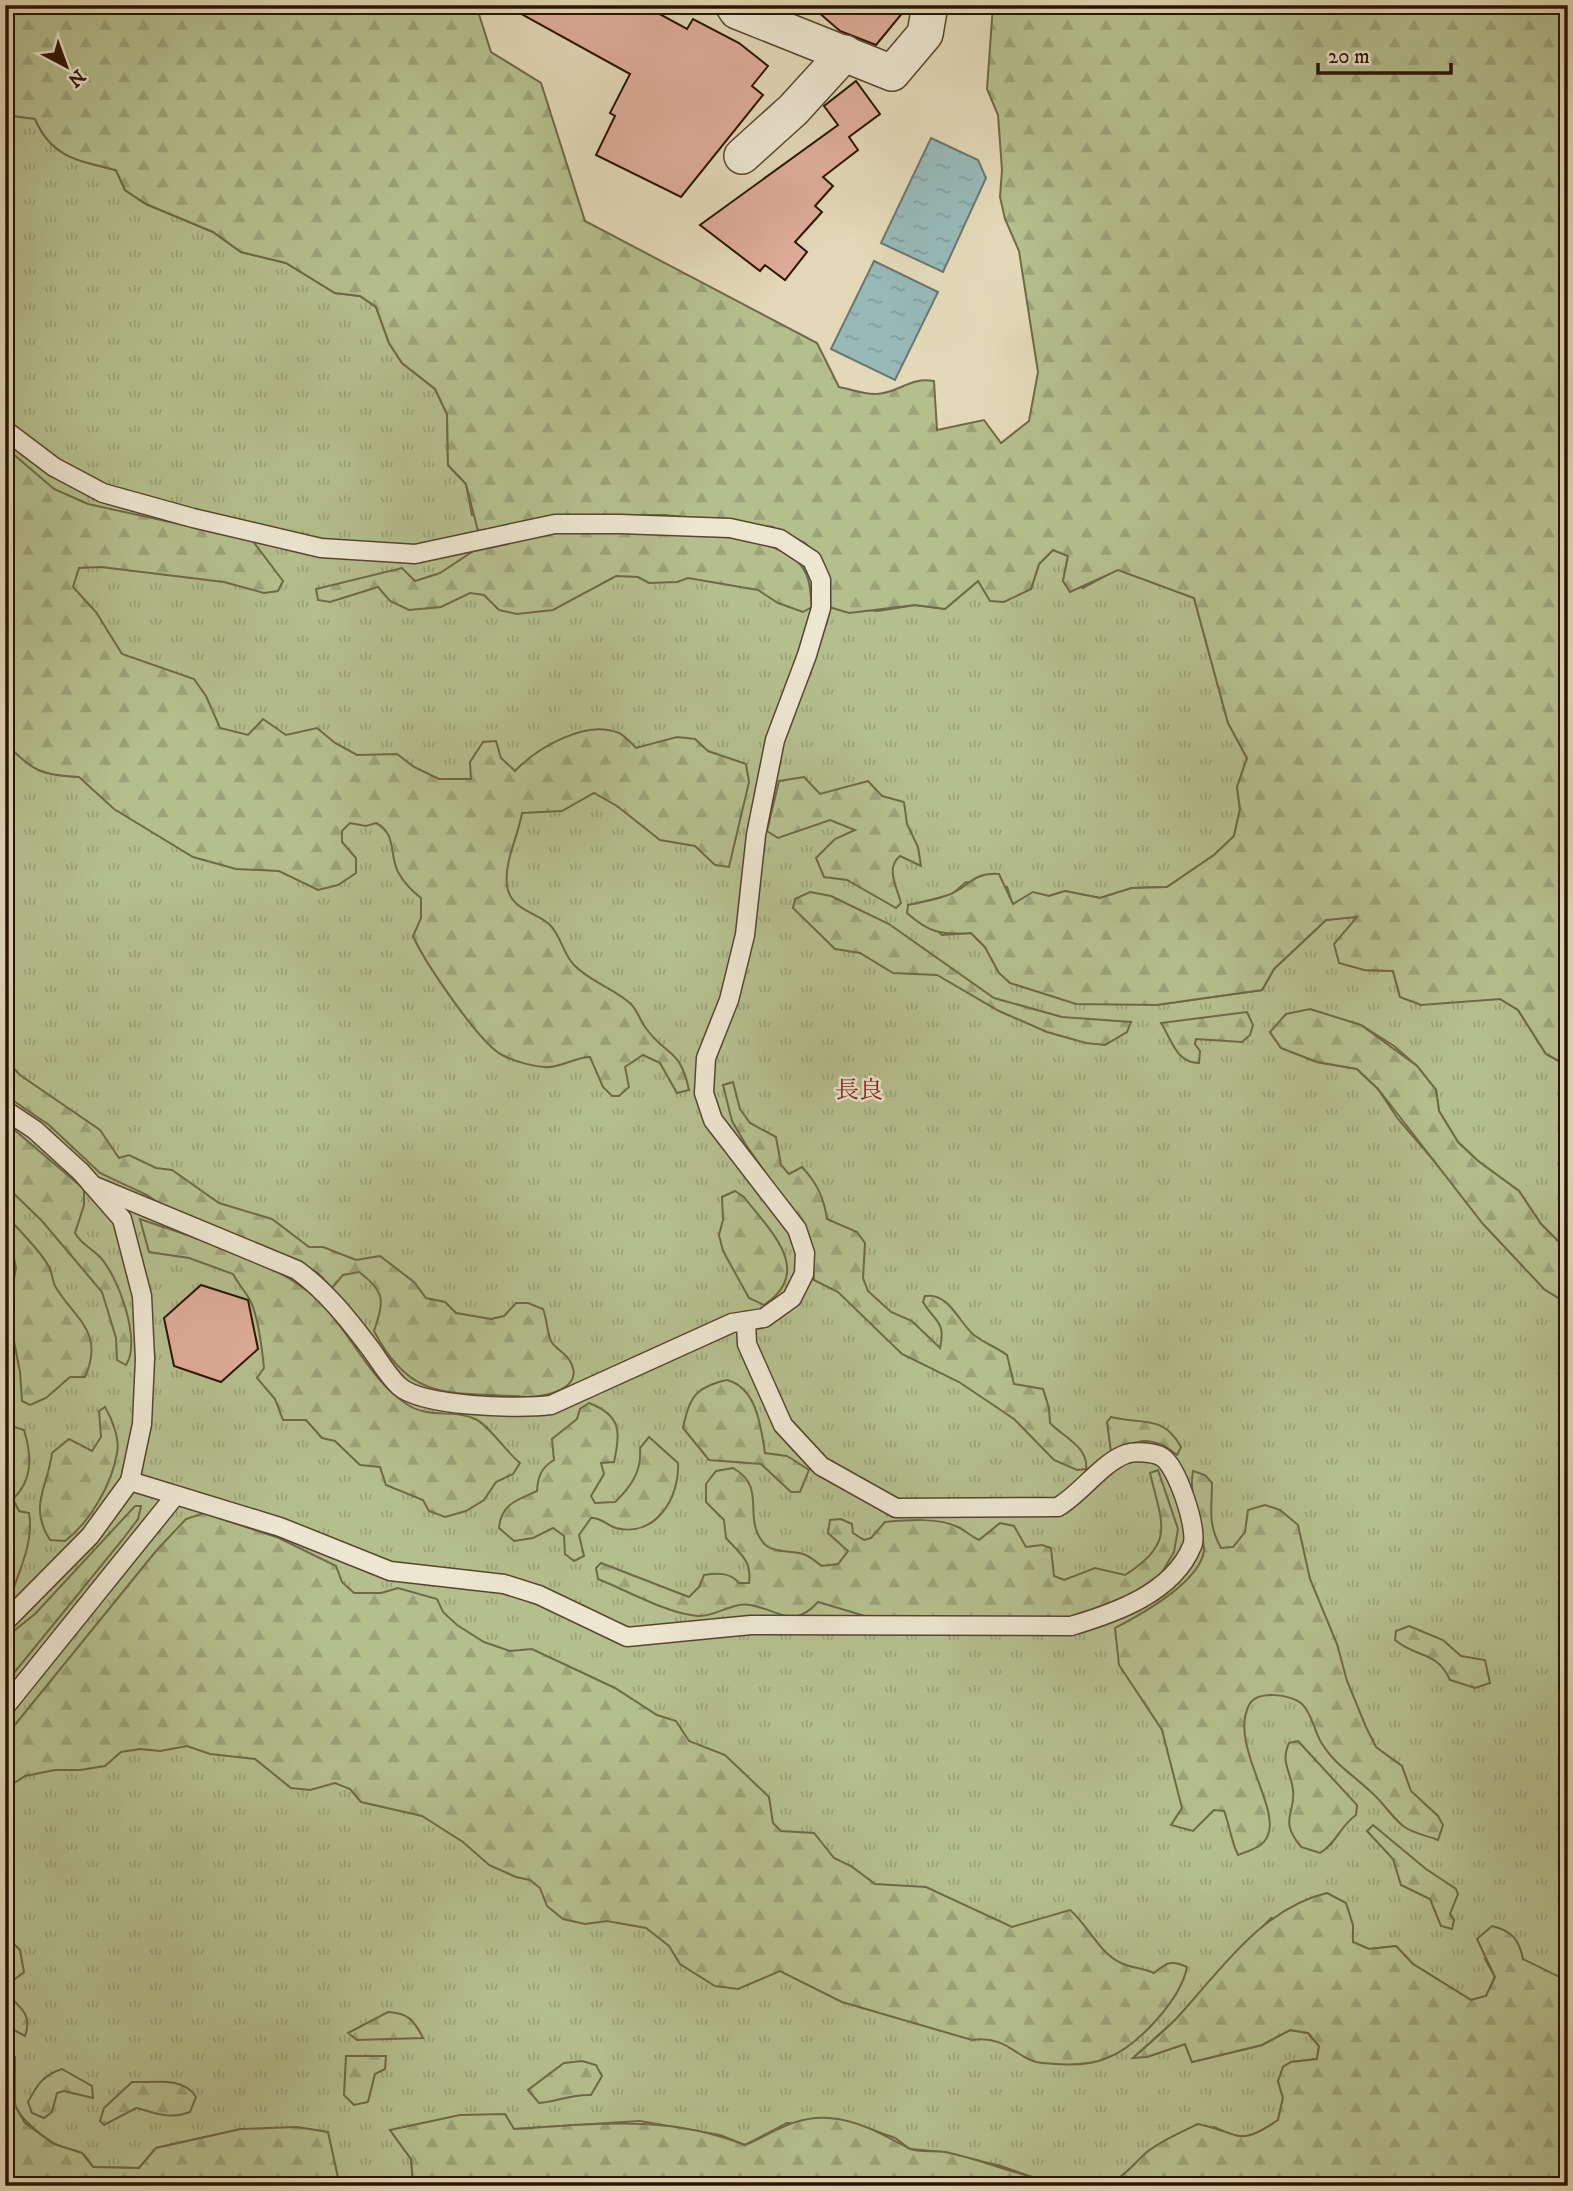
<svg xmlns="http://www.w3.org/2000/svg" width="1573" height="2191" font-family="'IM FELL DW Pica','Noto Serif JP',serif">
<style>
.grass{fill:url(#grass-tufts);stroke:#6f6a47;stroke-width:2}
.forest{fill:url(#forest-firs);stroke:#6f6a47;stroke-width:2}
.water{fill:url(#water-ripples);stroke:#6b776e;stroke-width:2}
.building{fill:#dfac99;stroke:#291400;stroke-width:2}
.lines{fill:none;stroke-linecap:round;stroke-linejoin:round}
.service-casing{stroke:#58452e;stroke-width:21}
.minor-casing{stroke:#58452e;stroke-width:38}
.service{stroke:#ede6d1;stroke-width:18}
.minor{stroke:#ede6d1;stroke-width:35}
.labels{text-anchor:middle;dominant-baseline:central;stroke-width:5;stroke-linejoin:round;paint-order:stroke}
.quarter-label{font-size:24px;fill:#7a1f14;stroke:#ede6d1}
</style>
<defs>
<pattern id="grass-tufts" width="24" height="20" patternUnits="userSpaceOnUse" patternTransform="scale(1.75)"><rect width="24" height="20" fill="#b5bf8e"/><path d="M3 7l-1-3M5 7V3M7 7l1-3M15 17l-1-3M17 17v-4M19 17l1-3" fill="none" stroke="#9ca379"/></pattern>
<pattern id="forest-firs" width="22" height="20" patternUnits="userSpaceOnUse" patternTransform="scale(1.75)"><rect width="22" height="20" fill="#b5bf8e"/><path d="M5 1l3.5 6h-7zM16 11l3.5 6h-7z" fill="#9ca379"/></pattern>
<pattern id="water-ripples" width="26" height="14" patternUnits="userSpaceOnUse" patternTransform="scale(1.75)"><rect width="26" height="14" fill="#97b9b7"/><path d="M2 4q2-2 4 0t4 0M15 11q2-2 4 0t4 0" fill="none" stroke="#829e9c"/></pattern>
</defs>
<rect width="100%" height="100%" fill="#e3d9b8"/>
<filter id="stains"><feTurbulence type="fractalNoise" baseFrequency=".00286" numOctaves="4"/><feColorMatrix values="0 0 0 0 .2 0 0 0 0 .09 0 0 0 0 .02 0 0 0 .5 -.17"/></filter>
<radialGradient id="worn" r=".72"><stop offset=".6" stop-color="#630" stop-opacity="0"/><stop offset="1" stop-color="#630" stop-opacity=".3"/></radialGradient>
<path class="grass" d="M5,115L35,118C48,152 82,162 116,170L125,190L146,204L213,232L241,252L286,263L335,293L360,296L376,307L389,343L402,363L435,389L447,414L448,465L466,484L472,515C512,515 551,516 591,517C646,518 763,508 806,545C826,562 830,582 829,607L878,611L915,605L945,609L978,581L1031,589L1039,564L1053,550L1068,556L1063,581L1083,588L1118,569L1194,598L1228,723L1247,758L1237,787L1240,809L1234,836L1214,855L1167,887L1132,888L1100,898L1065,891L1049,896L1033,893L1013,905L1007,887L966,882L951,895L909,905L942,935L971,933L985,947L999,973L1156,1005L1262,990L1274,969L1326,920L1358,916L1364,970L1393,971L1400,997L1500,999L1518,1010L1546,1054L1568,1066V1251L1541,1224L1519,1191L1478,1161L1458,1142L1439,1111L1436,1090L1417,1066L1394,1046L1361,1025L1270,1032L1281,1048L1317,1062L1357,1069L1378,1089L1398,1119L1544,1289L1568,1304V1981L1485,1959L1495,1977L1486,1996L1471,2000L1413,1964L1396,1946L1369,1949L1352,1942L1353,1925L1271,1918L1175,2020L1134,2057H1147L1185,2044L1192,2062L1262,2045L1290,2030L1308,2033L1319,2046L1317,2059L1291,2062L1278,2081L1283,2098L1278,2120C1250,2139 1245,2142 1214,2127L1148,2151L1122,2178L1101,2184L1041,2180L1001,2166L943,2152L910,2149L895,2138L862,2126L787,2123L745,2145L720,2135L640,2121L514,2129L390,2130L411,2159L413,2182L349,2186L241,2129L156,2148L139,2168L93,2167C90,2163 87,2157 83,2154C76,2149 65,2149 57,2145C45,2139 23,2121 17,2109C6,2089 26,2062 5,2047Z"/>
<g class="forest">
<path d="M5,5H476L491,52L541,83L585,221L817,343L839,387C850,389 865,395 877,394C901,392 909,377 934,381L937,430L984,420L1001,443L1029,421L1038,372L1019,251L1005,219L1000,197L1002,170L998,115L987,89L993,5H1568V1066L1546,1054L1518,1010L1500,999L1421,1005L1400,997L1393,971L1364,970L1339,963L1334,944L1357,917L1326,920L1274,969L1262,990L1156,1005L1076,1004L1010,983L999,973L985,947L971,933C942,935 929,933 907,913L908,905C921,902 935,900 948,895C969,888 971,872 999,874L1013,904L1033,892L1049,896L1065,891L1100,898L1132,888L1167,887L1214,855L1234,836L1240,809L1237,787L1247,758L1228,723L1194,598L1118,570L1070,592L1063,581L1068,556L1053,550L1039,564L1031,589L1004,602L990,601L978,581L945,609L915,605L849,613L829,607L830,582L820,560L805,543L773,527L664,515L557,516L478,531L466,484L448,465L447,414L435,389L402,363L389,343L376,307L360,296L335,293L286,263L241,252L213,232L146,204L125,190L116,170C78,161 51,157 35,119L5,115Z"/>
<path d="M5,447L54,489L88,504L252,540L283,581L278,591L264,593L224,582L101,567L79,568L73,587L96,612L122,654L194,679L206,696L220,728L248,735L263,719L286,735L317,728L335,743L357,755L397,754L414,767L439,779H471L470,762L483,742L496,741L501,758L515,771C537,748 586,719 619,733C625,736 631,743 636,748L677,737L695,739L708,751L746,764L749,782L729,867L715,865L695,846L660,840L617,806L594,793L562,811L522,813C518,837 504,861 507,886C511,910 534,911 549,924C561,935 563,954 574,965C590,982 614,988 631,1004C637,1010 640,1020 645,1027C666,1057 680,1047 689,1090L677,1093L660,1063L643,1055L625,1067L629,1087L619,1096H612L603,1087L590,1057C575,1057 558,1069 544,1067C532,1066 513,1061 502,1055C479,1043 424,961 413,936L421,918V898C412,891 404,883 398,872C389,854 397,834 376,823L366,826L350,823L342,831V842L356,858V873L338,885L318,890L279,871L236,869L193,857L114,809L79,777C39,775 34,771 5,743Z"/>
<path d="M551,532C607,533 759,523 798,562C811,575 810,591 812,607L803,612L778,603L758,590L688,578L677,582L649,583L638,577L616,576L553,610L517,614L499,610L484,595L470,593L441,607L409,610L390,601L378,587L330,602L318,600L316,589L402,568L415,581L440,573L475,550Z"/>
<path d="M804,777L820,794L868,781L882,796L904,802L907,824L918,847L921,866L900,856C885,868 897,887 901,903L896,908L847,880L824,877L816,858L835,839L855,830L830,820L778,838L767,831L779,781Z"/>
<path d="M810,892L831,896L889,924L994,998L1062,1017L1131,1022L1127,1032L1105,1045L1086,1043L1047,1032L999,1011L937,975L893,973L860,953L835,949L793,908L795,899Z"/>
<path d="M1310,1009L1361,1025L1417,1066L1436,1090L1439,1111L1458,1142L1478,1161L1519,1191L1541,1224L1568,1251V1304L1544,1289L1483,1224L1378,1089L1357,1069L1317,1062L1281,1048L1270,1032L1286,1014Z"/>
<path d="M1247,1012L1253,1025L1250,1035L1242,1042L1196,1039L1195,1044L1200,1051L1199,1063C1176,1063 1172,1040 1161,1023Z"/>
<path d="M5,1059L20,1075L100,1130L119,1158L129,1155L156,1168L172,1170L219,1203L272,1219L309,1247H323L356,1260L380,1256L414,1282L426,1298L445,1302L456,1313L491,1319L504,1316L516,1303H528L543,1309C547,1319 547,1332 551,1341C555,1349 566,1353 570,1361C586,1389 545,1397 526,1397C453,1391 412,1405 374,1331C384,1301 386,1292 359,1272L343,1275L332,1288L318,1273L296,1262L177,1215L147,1195L100,1173L49,1125L5,1095Z"/>
<path d="M733,1082L740,1109L750,1123L776,1137L781,1165L789,1174L802,1167C817,1183 824,1198 827,1219L857,1232L865,1243L863,1278L868,1291L891,1312L912,1321L940,1348C946,1320 935,1323 923,1302L925,1296C949,1292 959,1323 974,1335C984,1343 996,1347 1007,1355L1014,1384L1043,1389L1049,1408L1050,1423C1063,1437 1089,1447 1086,1469L1077,1470L1054,1460L1014,1419L959,1382L902,1354L838,1292L814,1280L809,1235L746,1145L732,1121L723,1085Z"/>
<path d="M5,1122L84,1189V1205L75,1233C81,1244 91,1248 99,1256C118,1275 142,1341 126,1365L117,1360L116,1338L102,1292L42,1221L5,1185Z"/>
<path d="M735,1191L744,1197C770,1231 815,1271 764,1305L749,1298L723,1251L719,1235L723,1220L722,1197Z"/>
<path d="M5,1215C19,1230 37,1247 48,1265C52,1271 52,1279 55,1286C75,1320 105,1331 85,1377H70L46,1398L30,1405L22,1401L20,1372L8,1311L16,1268L12,1249L5,1245Z"/>
<path d="M140,1219C193,1238 278,1261 318,1300C351,1332 369,1380 408,1405C430,1419 455,1409 475,1419C488,1424 506,1452 520,1463L513,1474L496,1482L484,1500L466,1511L445,1517L429,1511L423,1500L386,1485L380,1467L360,1465L335,1441L322,1438L306,1420H283L275,1399L257,1378L264,1368C262,1348 259,1320 251,1302C246,1292 238,1284 233,1274L189,1258L149,1252Z"/>
<path d="M727,1380C757,1388 761,1427 765,1453L787,1456L809,1470L800,1492H791L761,1464L709,1460L683,1428C689,1398 695,1387 727,1380Z"/>
<path d="M589,1403C621,1415 621,1432 614,1462L601,1463L604,1474L591,1496L595,1503L615,1502C631,1487 642,1471 640,1448L649,1437L678,1463C680,1497 656,1538 616,1528C606,1525 601,1517 591,1518L579,1535L584,1556L574,1561L565,1554L564,1536L553,1528L533,1538L514,1541L499,1528C501,1504 517,1500 537,1491C538,1476 541,1468 554,1460L552,1439L577,1419L580,1409Z"/>
<path d="M105,1407C112,1419 120,1439 117,1453C112,1484 90,1522 65,1541L50,1540C28,1506 48,1487 52,1453L69,1439L92,1451L101,1437L99,1411Z"/>
<path d="M1111,1417C1142,1425 1163,1414 1181,1447L1177,1455C1152,1434 1139,1440 1111,1452L1107,1422Z"/>
<path d="M5,1424L24,1430C32,1456 33,1480 13,1499L19,1511L29,1513C34,1540 20,1570 11,1595L5,1599Z"/>
<path d="M733,1468C767,1487 743,1515 762,1541C771,1554 790,1550 803,1554C810,1556 816,1562 822,1566L838,1564L848,1551L828,1533L830,1520L841,1519L852,1524L853,1533L864,1540L871,1538L885,1522C907,1520 940,1517 960,1528C967,1532 972,1537 979,1540L1000,1523L1014,1526L1026,1547L1042,1545L1051,1548L1054,1576L1064,1580L1095,1568L1125,1575C1176,1543 1162,1524 1150,1473L1158,1470L1178,1529L1174,1552L1161,1574L1137,1593L1074,1618L875,1619L818,1602C793,1630 780,1610 750,1605C732,1602 715,1617 698,1616C668,1614 626,1590 598,1579L596,1568L601,1563L689,1597L699,1587L704,1575C717,1573 730,1572 739,1583H749C752,1560 740,1554 726,1538L724,1520L706,1502V1484L716,1471Z"/>
<path d="M1193,1471L1205,1475L1212,1483C1212,1510 1207,1522 1221,1548L1233,1547L1245,1532L1248,1510L1265,1505L1280,1510L1298,1525L1310,1579L1337,1644L1347,1681L1366,1727L1376,1747L1402,1766L1411,1791L1438,1816L1443,1825L1438,1840C1428,1836 1412,1833 1403,1826C1391,1816 1382,1801 1370,1791C1353,1775 1333,1763 1321,1742C1314,1731 1312,1713 1302,1704C1291,1694 1257,1690 1249,1705C1229,1744 1280,1806 1268,1835C1263,1848 1250,1850 1238,1855C1231,1841 1230,1826 1224,1811L1214,1810L1193,1831L1171,1825L1182,1808L1162,1730L1119,1665L1115,1628C1140,1615 1199,1583 1204,1551C1204,1545 1202,1536 1201,1530C1197,1510 1189,1491 1193,1471Z"/>
<path d="M135,1506H141L138,1519L123,1539L5,1684V1638L35,1614Z"/>
<path d="M204,1513L279,1538L336,1566L342,1582L354,1593H381L398,1588L437,1599L443,1612L457,1625L484,1642L510,1651L532,1649L615,1688L657,1715L676,1721L689,1741L725,1755L769,1797L773,1823L781,1831L814,1833L834,1858L851,1866L875,1884L926,1887L1012,1927L1070,1910C1088,1925 1099,1953 1121,1963C1131,1968 1143,1968 1154,1973C1167,1962 1172,1960 1187,1967C1181,1999 1138,2046 1107,2058C1089,2066 1061,2065 1042,2063C1016,2060 1009,2035 972,2040L842,2002L780,1971L738,1989L715,1986L680,1964L669,1946L646,1928L607,1921L585,1924L563,1919L547,1906L540,1888L530,1880L516,1877L489,1865L463,1842L422,1816L361,1802L350,1789L335,1783L310,1790L291,1788L255,1759L210,1754L187,1746L160,1751L140,1749L121,1752L105,1766L80,1770H55L25,1776L5,1789V1737L156,1551L186,1519Z"/>
<path d="M1409,1626L1443,1640L1461,1656L1485,1660L1490,1683L1475,1688L1450,1680C1436,1650 1418,1659 1395,1640L1396,1631Z"/>
<path d="M1298,1741L1357,1805L1356,1815C1340,1826 1336,1844 1320,1853L1301,1847C1278,1818 1296,1815 1293,1790C1291,1771 1280,1763 1289,1743Z"/>
<path d="M1373,1825L1426,1869L1456,1889L1458,1894L1450,1914L1454,1920L1452,1929L1441,1926L1430,1899L1401,1885L1393,1859L1367,1831Z"/>
<path d="M1327,1893L1346,1903L1353,1925V1942L1369,1949L1396,1946L1413,1964L1471,2000L1486,1996L1495,1977L1477,1939L1492,1926C1512,1931 1519,1939 1523,1959L1568,1981V2186H389L413,2181L411,2159L390,2130L460,2115L505,2114L514,2129C596,2124 666,2114 745,2145C773,2133 797,2115 829,2118C858,2120 884,2135 908,2148C918,2153 934,2150 945,2152C996,2162 1048,2191 1100,2184C1123,2181 1131,2166 1147,2152C1162,2140 1181,2132 1198,2124C1241,2133 1237,2148 1278,2120L1283,2098L1278,2081L1283,2067L1291,2062L1317,2059L1319,2046L1308,2033L1290,2030L1262,2045L1192,2062L1185,2044L1147,2057L1133,2058C1148,2045 1163,2032 1177,2018C1220,1971 1262,1908 1327,1893Z"/>
<path d="M5,1935L20,1950L24,1972L10,1983V1997C23,2009 32,2017 25,2036L5,2025Z"/>
<path d="M388,2012C408,2013 414,2020 423,2038L357,2040L348,2033Z"/>
<path d="M5,2047L15,2057V2106L25,2123L54,2144L82,2153L93,2167L139,2168L156,2148L241,2129L297,2127L328,2132L339,2182L349,2186H5Z"/>
<path d="M346,2056H386L385,2069L375,2074L368,2102L354,2105L344,2095Z"/>
<path d="M582,2061L596,2065L602,2076L591,2095C571,2094 557,2102 539,2103L528,2090L564,2063Z"/>
<path d="M62,2069L92,2086L93,2098L64,2091L57,2093L52,2112L44,2118L32,2113L28,2102C37,2085 43,2075 62,2069Z"/>
<path d="M132,2082C154,2083 183,2076 196,2097L190,2112C168,2120 157,2113 136,2108L104,2125L100,2121L104,2108Z"/>
</g>
<g class="water">
<path d="M931,138L978,160L986,178L943,272L881,243Z"/>
<path d="M874,261L938,292L895,380L831,349Z"/>
</g>
<g class="building">
<path d="M505,5H643L687,29L693,19L739,43L768,66L752,86L763,95L681,197L596,155L615,116L610,113L630,74Z"/>
<path d="M810,5H909L876,45L840,31Z"/>
<path d="M856,81L880,114L849,137L858,150L823,177L833,186L815,206L822,212L795,242L807,252L785,280L765,265L760,271L700,225L838,125L824,106Z"/>
<path d="M201,1285L248,1300L258,1349L221,1382L174,1366L164,1318Z"/>
</g>
<g class="lines">
<defs>
<g id="service">
<path d="M5,430L54,467L103,493L193,518L321,548L415,554L555,524H620L730,528L780,539L812,560L821,580V608L807,655L775,740L756,835L745,935L729,1000L706,1058L704,1093L713,1120L797,1229L805,1253L804,1274L792,1298L764,1318L732,1323L551,1405C519,1409 422,1407 399,1386C388,1376 379,1360 370,1348C348,1319 327,1292 297,1270L92,1185"/>
<path d="M5,1110L35,1130L81,1172L122,1219L142,1296L145,1359L142,1424L130,1481L90,1536L5,1622"/>
<path d="M130,1481L280,1527L390,1571L504,1584L539,1595L627,1637L751,1625L1071,1626C1115,1613 1173,1593 1192,1546C1199,1531 1177,1466 1162,1457C1154,1452 1135,1451 1126,1454C1100,1464 1082,1493 1058,1507L896,1508L821,1466L783,1425L747,1344L746,1321"/>
<path d="M5,1707L175,1496"/>
</g>
<g id="minor">
<path d="M733,5L737,11L892,73L925,34L930,5"/>
<path d="M742,156L793,110L845,53"/>
</g>
</defs>
<use href="#service" class="service-casing"/>
<use href="#minor" class="minor-casing"/>
<use href="#service" class="service"/>
<use href="#minor" class="minor"/>
</g>
<g class="labels">
<g class="quarter-label">
<text x="859" y="1091">長良</text>
</g>
</g>
<rect width="1573" height="2191" fill="none" stroke="#e3d9b8" stroke-width="28"/>
<rect x="7" y="7" width="1559" height="2177" fill="none" stroke="#291400" stroke-width="3.5"/>
<rect x="14" y="14" width="1545" height="2163" fill="none" stroke="#291400" stroke-width="2"/>
<g transform="translate(66 66) rotate(139)" stroke="#ede6d1" stroke-width="5" paint-order="stroke">
<path d="M0-5L12 26L0 18L-12 26Z" fill="#291400"/>
<text y="-10" font-size="19" font-weight="bold" text-anchor="middle" fill="#291400">N</text>
</g>
<path d="M1318 63v10h133v-10" fill="none" stroke="#291400" stroke-width="3.5"/>
<text x="1328" y="63" font-size="21" fill="#291400" stroke="#ede6d1" stroke-width="5" paint-order="stroke">20 m</text>
<rect width="100%" height="100%" filter="url(#stains)"/>
<rect width="100%" height="100%" fill="url(#worn)"/>
</svg>
